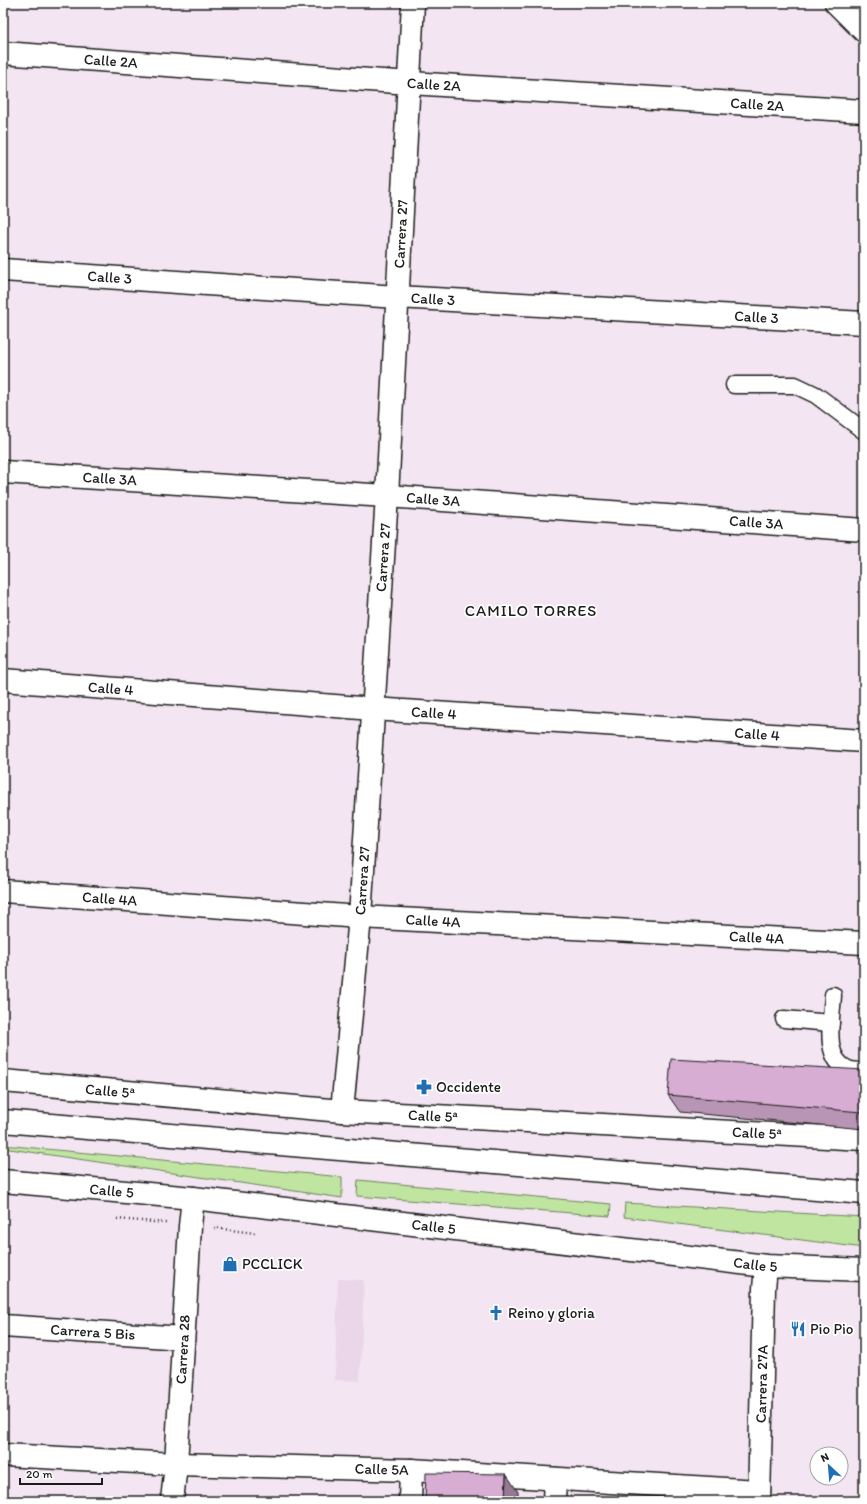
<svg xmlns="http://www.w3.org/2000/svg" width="867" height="1504" font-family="Itim,sans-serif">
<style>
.built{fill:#ebd5e9}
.green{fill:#c0e5a0;stroke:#6e805e}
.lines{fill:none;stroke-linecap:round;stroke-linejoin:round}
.lane-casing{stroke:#1c1c1c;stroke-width:19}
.street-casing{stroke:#1c1c1c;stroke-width:25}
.secondary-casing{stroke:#1c1c1c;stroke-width:25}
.path{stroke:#1c1c1c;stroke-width:2.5;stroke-dasharray:1 3;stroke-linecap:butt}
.lane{stroke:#fff;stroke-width:16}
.street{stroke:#fff;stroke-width:22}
.secondary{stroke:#fff;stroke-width:22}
.wall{fill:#b995b5;stroke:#1c1c1c}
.shaded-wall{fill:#967994;stroke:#1c1c1c}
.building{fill:#d7add3;stroke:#1c1c1c}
.labels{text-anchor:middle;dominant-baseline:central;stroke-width:3.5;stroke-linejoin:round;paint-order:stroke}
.street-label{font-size:15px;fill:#1c1c1c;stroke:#fff}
.poi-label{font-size:15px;fill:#1c1c1c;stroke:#fff;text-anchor:start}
.neighbourhood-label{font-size:16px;letter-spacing:1px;fill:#1c1c1c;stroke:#fff}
</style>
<rect width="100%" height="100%" fill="#f3e6f2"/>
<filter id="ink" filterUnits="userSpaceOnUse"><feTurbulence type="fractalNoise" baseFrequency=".025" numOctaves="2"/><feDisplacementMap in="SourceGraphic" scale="8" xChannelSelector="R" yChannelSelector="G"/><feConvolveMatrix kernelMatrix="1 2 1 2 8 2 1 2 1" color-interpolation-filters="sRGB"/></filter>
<g filter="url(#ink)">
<path class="built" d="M338,1279L364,1280L360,1381L335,1380Z"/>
<g class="green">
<path d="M3,1145L342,1177V1198L3,1148Z"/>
<path d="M358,1180L611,1204L610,1216L357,1196Z"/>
<path d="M625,1203L864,1217V1248L624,1217Z"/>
</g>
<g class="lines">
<defs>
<g id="lane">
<path d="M734,385H795L816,395L864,431"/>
<path d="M833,995C832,1017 822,1059 848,1069C853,1071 859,1071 864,1071"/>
<path d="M784,1019L831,1023"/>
</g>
<g id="street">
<path d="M836,3L864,31"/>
<path id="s1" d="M3,53L410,83L864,111"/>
<path id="s2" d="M3,270L397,297L864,323"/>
<path id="s3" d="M3,472L387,496L864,530"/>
<path id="s4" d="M3,680L373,709L864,741"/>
<path id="s5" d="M3,891L360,917L864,943"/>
<path d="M3,1081L342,1111L864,1139"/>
<path id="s6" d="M342,1111L360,917L387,496L413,3"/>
<path id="s7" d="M3,1326L183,1338"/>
<path id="s8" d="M3,1455L176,1464L411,1470L759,1491"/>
<path id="s9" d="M172,1501L176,1464L190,1226L193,1198"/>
<path d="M410,1501L411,1470"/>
<path d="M554,1501L555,1479"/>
<path id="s10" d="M759,1501L764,1289L766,1266"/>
</g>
<g id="secondary">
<path d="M3,1121L864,1193"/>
<path id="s11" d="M3,1181L193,1198L766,1266L864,1270"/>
</g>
</defs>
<use href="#lane" class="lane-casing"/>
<use href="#street" class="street-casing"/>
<use href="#secondary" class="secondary-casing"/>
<g class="path">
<path d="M117,1219L166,1223"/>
<path d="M214,1228L255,1233"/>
</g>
<use href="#lane" class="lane"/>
<use href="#street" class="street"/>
<use href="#secondary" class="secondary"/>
</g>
<path class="wall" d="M864,1070V1129L680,1112L668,1095Z"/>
<g class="shaded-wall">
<path d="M864,1070V1117L861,1112Z"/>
<path d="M506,1474L518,1492V1501H505Z"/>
</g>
<g class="building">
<path d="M671,1059L864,1070L861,1112L668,1095Z"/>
<path d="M426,1473L506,1474L505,1501H425Z"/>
</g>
</g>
<defs>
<symbol id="pharmacy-bare" viewBox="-9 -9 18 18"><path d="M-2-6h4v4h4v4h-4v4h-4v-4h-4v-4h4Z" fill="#1f6fb2" stroke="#fff" stroke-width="2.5" paint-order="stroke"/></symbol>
<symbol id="shop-bare" viewBox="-9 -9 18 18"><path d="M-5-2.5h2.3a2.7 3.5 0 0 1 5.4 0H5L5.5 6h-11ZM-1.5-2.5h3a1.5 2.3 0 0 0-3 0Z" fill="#1f6fb2" stroke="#fff" stroke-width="2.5" paint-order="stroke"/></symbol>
<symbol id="church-bare" viewBox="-9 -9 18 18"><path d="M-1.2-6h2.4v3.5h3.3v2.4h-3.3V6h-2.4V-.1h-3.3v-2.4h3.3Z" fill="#1f6fb2" stroke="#fff" stroke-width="2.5" paint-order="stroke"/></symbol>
<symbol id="restaurant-bare" viewBox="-9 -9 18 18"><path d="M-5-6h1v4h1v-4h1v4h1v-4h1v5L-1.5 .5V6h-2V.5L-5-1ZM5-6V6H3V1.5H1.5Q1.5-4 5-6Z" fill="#1f6fb2" stroke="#fff" stroke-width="2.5" paint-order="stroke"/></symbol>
</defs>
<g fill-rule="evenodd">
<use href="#pharmacy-bare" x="413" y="1076" width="22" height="22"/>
<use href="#shop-bare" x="219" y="1253" width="22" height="22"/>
<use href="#church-bare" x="485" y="1302" width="22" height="22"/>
<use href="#restaurant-bare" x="787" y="1318" width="22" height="22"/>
</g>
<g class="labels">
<g class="street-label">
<text stroke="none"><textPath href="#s1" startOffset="108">Calle 2A</textPath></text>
<text stroke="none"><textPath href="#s1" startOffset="432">Calle 2A</textPath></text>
<text stroke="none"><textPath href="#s1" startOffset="756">Calle 2A</textPath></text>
<text stroke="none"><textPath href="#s6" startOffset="879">Carrera 27</textPath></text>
<text stroke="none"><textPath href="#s2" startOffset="107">Calle 3</textPath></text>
<text stroke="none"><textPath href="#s2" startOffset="431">Calle 3</textPath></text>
<text stroke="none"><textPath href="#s2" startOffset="755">Calle 3</textPath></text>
<text stroke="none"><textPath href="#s3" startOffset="107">Calle 3A</textPath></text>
<text stroke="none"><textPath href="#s3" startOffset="431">Calle 3A</textPath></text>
<text stroke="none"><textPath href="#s3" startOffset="755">Calle 3A</textPath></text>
<text stroke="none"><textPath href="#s6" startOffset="555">Carrera 27</textPath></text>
<text stroke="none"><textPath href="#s4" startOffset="108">Calle 4</textPath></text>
<text stroke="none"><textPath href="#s4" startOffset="432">Calle 4</textPath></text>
<text stroke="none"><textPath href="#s4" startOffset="756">Calle 4</textPath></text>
<text stroke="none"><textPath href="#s6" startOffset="231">Carrera 27</textPath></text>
<text stroke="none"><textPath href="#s5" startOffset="107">Calle 4A</textPath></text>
<text stroke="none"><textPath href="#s5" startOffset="431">Calle 4A</textPath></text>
<text stroke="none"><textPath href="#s5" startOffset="755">Calle 4A</textPath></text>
<text transform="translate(110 1091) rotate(5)">Calle 5ª</text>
<text transform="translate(433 1116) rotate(3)">Calle 5ª</text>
<text transform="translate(757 1133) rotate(3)">Calle 5ª</text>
<text stroke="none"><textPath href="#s11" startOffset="109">Calle 5</textPath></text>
<text stroke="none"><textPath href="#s11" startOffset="433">Calle 5</textPath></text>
<text stroke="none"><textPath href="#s11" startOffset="757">Calle 5</textPath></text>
<text stroke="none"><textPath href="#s7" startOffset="90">Carrera 5 Bis</textPath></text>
<text stroke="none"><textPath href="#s9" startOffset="152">Carrera 28</textPath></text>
<text stroke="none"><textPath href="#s10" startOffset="117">Carrera 27A</textPath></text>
<text stroke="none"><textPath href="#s8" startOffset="379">Calle 5A</textPath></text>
</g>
<g class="poi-label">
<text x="436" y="1087">Occidente</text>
<text x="242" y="1264">PCCLICK</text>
<text x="508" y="1313">Reino y gloria</text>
<text x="810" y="1329">Pio Pio</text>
</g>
<g class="neighbourhood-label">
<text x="531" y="610">CAMILO TORRES</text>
</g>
</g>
<rect width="867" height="1504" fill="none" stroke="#fff" stroke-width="16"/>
<rect x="8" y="8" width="851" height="1488" fill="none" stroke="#1c1c1c" stroke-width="1.5" filter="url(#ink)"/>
<g transform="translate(829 1466) rotate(334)"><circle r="19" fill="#ffffff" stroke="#a4a4a4"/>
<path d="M0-3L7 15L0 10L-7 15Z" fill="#1f6fb2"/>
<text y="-6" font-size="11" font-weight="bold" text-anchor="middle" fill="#1c1c1c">N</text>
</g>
<path d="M20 1478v6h82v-6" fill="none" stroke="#1c1c1c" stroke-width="2"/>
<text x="26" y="1478" font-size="12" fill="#1c1c1c" stroke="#ffffff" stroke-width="3" paint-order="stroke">20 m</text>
</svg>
